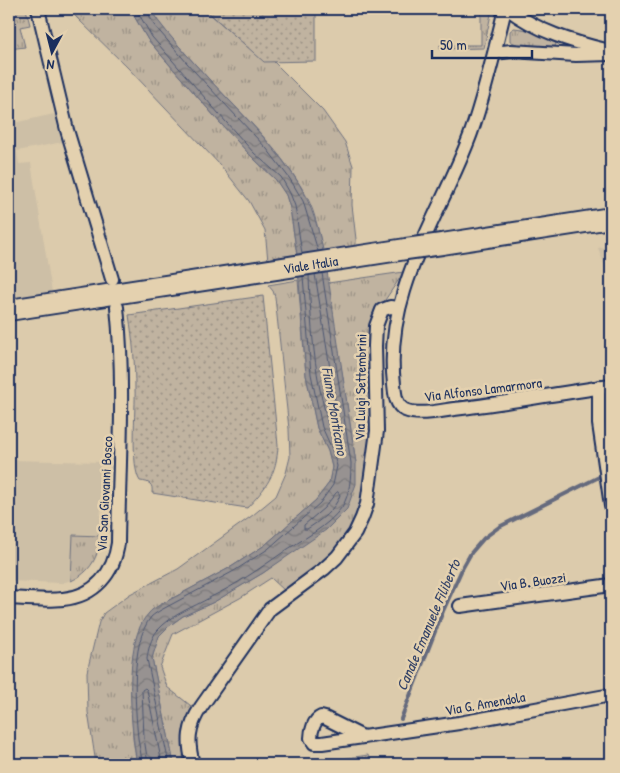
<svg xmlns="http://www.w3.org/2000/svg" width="620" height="773" font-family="'Patrick Hand',sans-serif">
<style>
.built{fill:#cdbfa6}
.grass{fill:url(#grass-tufts);stroke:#6e717f}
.park{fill:url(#park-dots);stroke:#6e717f}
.water{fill:url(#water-waves);stroke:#656a7d}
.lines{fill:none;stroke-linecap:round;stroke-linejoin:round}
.shore{stroke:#4d5772;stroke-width:1}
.stream{stroke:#656a7d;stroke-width:4}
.minor-casing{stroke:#1b2f5e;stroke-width:16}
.primary-casing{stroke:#1b2f5e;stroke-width:24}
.minor{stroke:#e4d1af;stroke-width:12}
.primary{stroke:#e4d1af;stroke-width:20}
.primary-bridge-casing{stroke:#1b2f5e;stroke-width:24;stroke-linecap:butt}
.primary-bridge{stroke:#e4d1af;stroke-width:20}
.labels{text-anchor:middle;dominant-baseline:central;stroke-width:5;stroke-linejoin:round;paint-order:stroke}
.street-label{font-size:14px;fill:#1b2f5e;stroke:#e4d1af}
.water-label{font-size:15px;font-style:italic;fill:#344368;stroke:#e4d1af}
</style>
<defs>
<pattern id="grass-tufts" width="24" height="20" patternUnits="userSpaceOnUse" patternTransform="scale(1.25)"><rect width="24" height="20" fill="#c0b3a0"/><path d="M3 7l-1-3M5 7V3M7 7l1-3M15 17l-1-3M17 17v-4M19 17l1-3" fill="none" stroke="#9b9286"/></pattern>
<pattern id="park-dots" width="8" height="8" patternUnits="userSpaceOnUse" patternTransform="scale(1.25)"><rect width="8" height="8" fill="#c0b3a0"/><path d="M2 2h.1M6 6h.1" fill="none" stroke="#9b9286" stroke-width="1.8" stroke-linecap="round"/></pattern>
<pattern id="water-waves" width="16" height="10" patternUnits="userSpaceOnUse" patternTransform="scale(1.25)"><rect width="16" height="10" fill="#979291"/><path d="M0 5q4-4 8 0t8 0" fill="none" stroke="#7a787a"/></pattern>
</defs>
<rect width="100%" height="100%" fill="#dccbac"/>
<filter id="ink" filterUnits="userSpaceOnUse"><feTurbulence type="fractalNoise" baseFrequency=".02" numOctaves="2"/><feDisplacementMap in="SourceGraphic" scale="10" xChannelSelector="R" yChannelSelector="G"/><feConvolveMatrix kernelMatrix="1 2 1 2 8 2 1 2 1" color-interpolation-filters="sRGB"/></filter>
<g filter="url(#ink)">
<g class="built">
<path d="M63,112V142L17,151L19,164L31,163L52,292L9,298V124Z"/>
<path d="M611,246V283L598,248Z"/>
<path d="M9,460L103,462L99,551L94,562L87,571L78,578L62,583L9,581Z"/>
</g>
<g class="grass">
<path d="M9,9H26L30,25L20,27L25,47L9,49Z"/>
<path d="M72,9H130L148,40L222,125L251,156L276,180L286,195L290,208L297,255L268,261L265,230L249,201L221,166L128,68L76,17Z"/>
<path d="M150,9H204L264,61H273L323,111L345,142L353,166L352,205L357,248L323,252C319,234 316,214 307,197C277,142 227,101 186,54C173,39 160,26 150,9Z"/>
<path d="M481,9H492L484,48L440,49V45H481Z"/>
<path d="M514,28C527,29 545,34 555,42L556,45L552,48L518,45L510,41V31Z"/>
<path d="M404,272L381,306L366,501L339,551L286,592L271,578L240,598L173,634L160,667L167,687L195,709L190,764H174L152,658L159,636L169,626L183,616L214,602L263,573L284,558L356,463L328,283Z"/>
<path d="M298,280L306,375L317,428L328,451L332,467L329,483L316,500L265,545L231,567L158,606L133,655L131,691L133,739L137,764H96L88,712L87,672L99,622L104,613L130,594L178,569L253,515L276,496L286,473L290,457L289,429L275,297L273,291L268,285Z"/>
<path d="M73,535L101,536C98,557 91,572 71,581Z"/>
<path d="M368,755L370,764H308Z"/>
</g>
<g class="park">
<path d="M205,9H316V61L264,62Z"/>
<path d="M263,296L278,445C277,474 266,488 247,508L152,493C153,484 150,482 140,481C130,467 136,409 135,389C135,364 133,340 129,315Z"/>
</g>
<path class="water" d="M130,9H150C160,25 173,39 185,53C221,94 263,131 294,176C323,218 327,274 335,324C342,370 349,417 356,463V484L347,509L326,530L263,573L214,602L183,616L169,626L159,636L152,658L174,764H137C131,730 122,639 149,613C151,610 155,608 158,606L231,567L265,545L316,500L329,483L332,467L328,451L317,428L306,375L297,255L290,208L286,195L276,180L251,156L222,125L148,40Z"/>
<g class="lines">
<g class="shore">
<path d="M136,9L152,37L226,122L254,153L281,177L290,193L295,206L302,254"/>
<path d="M146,9L154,25L194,71L267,149L290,179L303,201L318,251"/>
<path d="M309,275C311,330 315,396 337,446L340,447L342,444L315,274"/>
<path d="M338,492L340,495C335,510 320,521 307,529H304V525L324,508L336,493Z"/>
<path d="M142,764C142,755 139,747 138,738C135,706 130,643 151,617C154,614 158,612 161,610L234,571L268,549L320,503L333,485L337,466L332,449L322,427L311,374L303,276"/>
<path d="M148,764L144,738L142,690L145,688L147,690L162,764"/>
<path d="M169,764L147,659C148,650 151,638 157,631C172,614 192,608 211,597C236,585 259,569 282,553C302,539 327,528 342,507C350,494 351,477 351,463L322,273"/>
</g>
<path class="stream" d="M401,719L443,611L462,569L471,553L484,538L499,527L603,475"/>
<defs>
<g id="minor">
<path d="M38,9L67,130L112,279"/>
<path d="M505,9C495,50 485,93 471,133C441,215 383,292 394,384C395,393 395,405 405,410C419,416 439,411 454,409C507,403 559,393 611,386"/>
<path d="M508,9C537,31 572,42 606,50"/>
<path d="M495,53L511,51L576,55L611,54"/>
<path d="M599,387V424L611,506"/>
<path d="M9,598C26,599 46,601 63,599C95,596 114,573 118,543C119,464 125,386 117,307"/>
<path d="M460,606L611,585"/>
<path d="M321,717L325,718L363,737L322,743H314L311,738C311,731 314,720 321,717Z"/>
<path d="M363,737L459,723L611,695"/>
<path d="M193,764C187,741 188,727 201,707L270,609L324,569L337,557L355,533L362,518L367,504L377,431L375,346L376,326L382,310L390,307L399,308"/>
</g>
<g id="primary">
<path d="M442,244L611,218"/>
<path id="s1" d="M9,310L406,249"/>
</g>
</defs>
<use href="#minor" class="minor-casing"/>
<use href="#primary" class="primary-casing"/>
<use href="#minor" class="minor"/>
<use href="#primary" class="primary"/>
<defs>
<path id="primary-bridge" d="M406,249L442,244"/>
</defs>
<use href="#primary-bridge" class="primary-bridge-casing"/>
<use href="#primary-bridge" class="primary-bridge"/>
</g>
</g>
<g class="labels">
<g class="street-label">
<text stroke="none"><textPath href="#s1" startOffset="305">Viale Italia</textPath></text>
<text transform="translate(360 387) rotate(-89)">Via Luigi Settembrini</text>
<text transform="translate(483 389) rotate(-7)">Via Alfonso Lamarmora</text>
<text transform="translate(104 494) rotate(-87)">Via San Giovanni Bosco</text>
<text transform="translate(533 581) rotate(-8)">Via B. Buozzi</text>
<text transform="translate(485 703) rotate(-10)">Via G. Amendola</text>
</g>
<g class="water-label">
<text transform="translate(335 411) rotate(80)">Fiume Monticano</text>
<text transform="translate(428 625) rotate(-67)">Canale Emanuele Filiberto</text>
</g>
</g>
<rect width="620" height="773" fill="none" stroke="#e4d1af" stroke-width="30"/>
<rect x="15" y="15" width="590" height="743" fill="none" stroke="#1b2f5e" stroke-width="2" filter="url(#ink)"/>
<g transform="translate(52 52) rotate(187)" stroke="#e4d1af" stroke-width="4" paint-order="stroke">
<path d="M0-4L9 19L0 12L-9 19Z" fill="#1b2f5e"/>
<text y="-8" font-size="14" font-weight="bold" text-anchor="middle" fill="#1b2f5e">N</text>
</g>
<path d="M432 50v8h100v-8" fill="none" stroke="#1b2f5e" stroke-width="2.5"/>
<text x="440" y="50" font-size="15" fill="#1b2f5e" stroke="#e4d1af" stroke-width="4" paint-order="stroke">50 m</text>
</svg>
